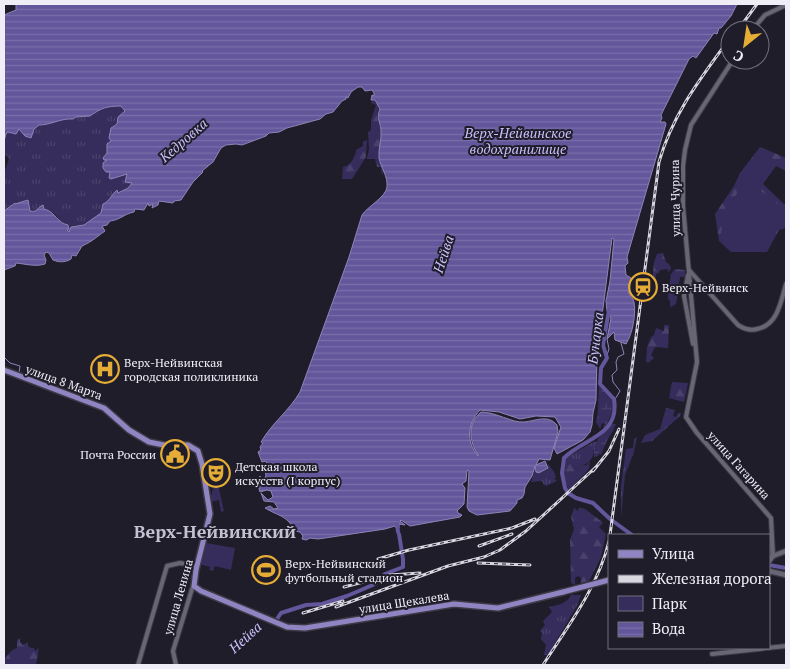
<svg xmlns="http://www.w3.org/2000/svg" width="790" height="669" font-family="'PT Serif',serif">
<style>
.grass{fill:url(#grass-tufts)}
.forest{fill:url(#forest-firs)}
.wetland{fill:url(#wetland-marsh)}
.park{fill:#372d5c}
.water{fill:url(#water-rules);stroke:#8e84b7}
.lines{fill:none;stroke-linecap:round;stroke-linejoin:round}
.stream{stroke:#8e84b7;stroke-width:1}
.river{stroke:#64569b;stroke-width:4}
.tertiary-casing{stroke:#3c3a44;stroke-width:6}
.secondary-casing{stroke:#3c3a44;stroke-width:7}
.primary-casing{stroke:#3c3a44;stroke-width:8}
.tertiary{stroke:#686575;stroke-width:4}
.secondary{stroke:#686575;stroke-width:4.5}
.primary{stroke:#9084c2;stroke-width:5}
.rail-casing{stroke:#d8d7e0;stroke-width:3}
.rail{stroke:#1f1d2a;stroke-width:1;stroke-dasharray:4;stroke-linecap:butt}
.primary-bridge-casing{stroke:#3c3a44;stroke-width:8;stroke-linecap:butt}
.primary-bridge{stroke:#9084c2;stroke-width:5}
.labels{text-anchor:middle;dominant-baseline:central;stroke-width:4;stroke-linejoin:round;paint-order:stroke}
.street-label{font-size:12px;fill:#efeef7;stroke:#1f1d2a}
.poi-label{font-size:12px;fill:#efeef7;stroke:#1f1d2a;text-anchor:start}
.water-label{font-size:14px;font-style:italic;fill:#c9c0fb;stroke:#1f1d2a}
.district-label{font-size:18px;font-weight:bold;fill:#c3c0d2;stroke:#1f1d2a}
</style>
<defs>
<pattern id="grass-tufts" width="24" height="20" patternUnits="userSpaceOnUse" patternTransform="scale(1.25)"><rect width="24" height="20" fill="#372d5c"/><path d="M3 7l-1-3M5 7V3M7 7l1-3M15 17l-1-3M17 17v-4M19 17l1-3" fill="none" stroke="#4a426c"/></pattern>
<pattern id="forest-firs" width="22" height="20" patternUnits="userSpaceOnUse" patternTransform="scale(1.25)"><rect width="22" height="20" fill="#372d5c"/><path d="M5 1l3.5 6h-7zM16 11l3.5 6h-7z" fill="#4a426c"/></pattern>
<pattern id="wetland-marsh" width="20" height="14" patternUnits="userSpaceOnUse" patternTransform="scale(1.25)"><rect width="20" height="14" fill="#372d5c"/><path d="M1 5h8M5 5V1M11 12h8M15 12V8" fill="none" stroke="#4a426c"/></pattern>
<pattern id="water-rules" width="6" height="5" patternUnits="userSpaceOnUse" patternTransform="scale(1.25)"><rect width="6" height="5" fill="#64569b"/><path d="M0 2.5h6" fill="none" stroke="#7a6faa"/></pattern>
</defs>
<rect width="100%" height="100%" fill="#1f1d2a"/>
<g class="grass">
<path d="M109,106H121L125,111L117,118V125L115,124L111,128V141L108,143L107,153L104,156L107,160L103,166L105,171L109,172L113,179L123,174H127L126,182L132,183L128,187L103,204L101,213L84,225L71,226V232H69L66,231L69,228L68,225C59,223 59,216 52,212C48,210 45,210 41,206L40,210L30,211L29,204L15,205L14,203L4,211V173L9,159L4,153V141L6,134L19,128L34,129L39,125C51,125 61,118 73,119L76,117L90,116L95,111Z"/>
<path d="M637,437L634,452L625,475L621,517V486L626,449L633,448L634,439Z"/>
<path d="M595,441L599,443L597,447L592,446C597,455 589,465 580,466L579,469L577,470L567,457Z"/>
<path d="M548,464L554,472L556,477L554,479L557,480L555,482L546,486L544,485L542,481L531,482L536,466V472L539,474L548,469Z"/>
<path d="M217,465L223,475L214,479L219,489L224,511L221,512L219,500L210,502L209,490L212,496V491L214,489L211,488L208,472L210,471V468Z"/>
<path d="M572,591V595H581L578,604L548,655H544L546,645L541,639L542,633L540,631L545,625L543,621L552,612L549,607C559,605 570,603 572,591Z"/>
</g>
<g class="forest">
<path d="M373,100L377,104L379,109L377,116L381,130L379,156L384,171L382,175L381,167H377L375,159H367L369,149L368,132L371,130V120L376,105L371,103Z"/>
<path d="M367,140L366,157L352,179H342L343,167C351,166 356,155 356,150L363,146V142Z"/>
<path d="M760,147L786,158V171L776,166L763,184L784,204H786V228L779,230L767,252H731L719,241L715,214L734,186L740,173Z"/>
<path d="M663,253L666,262L669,264L671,268L669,272L667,269L660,270L659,273L656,274L655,283H652L654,262L657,254Z"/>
<path d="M675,269L685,270V277H680L676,304L671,307L670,306V301L668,298L671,274Z"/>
<path d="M664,325H669L668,348L655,347L651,355L654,358L648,363L646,361L647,347L651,337L654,335L656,328L664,331Z"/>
<path d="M672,382L688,383L684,402L669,398Z"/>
<path d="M666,408L675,410L673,416L676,417L678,413H681L680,416L652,441L641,443L645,435L660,429Z"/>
<path d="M568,457L577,470L579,469L580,466L587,465L590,460L589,469L569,490C564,482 562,468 565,458Z"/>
<path d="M574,508L578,511L579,508L585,509L601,521L603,523L599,527L606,534L601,557L589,581L581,583V578L578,576L575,578V585L571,583L570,540L574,529L571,517Z"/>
<path d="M20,638V642L23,645L28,642V646L31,648H34L35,651L39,648L36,665H4C4,658 10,650 17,648V640Z"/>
</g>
<g class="wetland">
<path d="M599,386C602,390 608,393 611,397C617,406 608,424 602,431L605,424L602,423L600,429L596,422C599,414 598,396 599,386Z"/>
<path d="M611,424H616C613,432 609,436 606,443C604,447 603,451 601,455L599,454L598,456L594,457V450L591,446H598L597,440Z"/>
</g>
<g class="park">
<path d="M759,155L786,163V167L772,163L757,188L780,206H786V224L780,227L765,249H732L720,239L724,216Z"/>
<path d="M206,543L235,548L231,570L215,566L213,571L209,570L210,567L199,564Z"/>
</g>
<path class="water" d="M16,4H737L731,16L721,28H719L717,34L714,33L696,58L693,56L689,59L661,115L662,118L660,122H665L666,124L627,257L628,263L625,266L626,275L631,278L634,286L632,289L634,291L629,290L628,292C630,296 633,298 634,302C636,314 633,333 626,344L615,340L614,332L607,339L611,318L607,311L606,301L610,281L614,239L612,238L597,355L596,400L593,413L592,425L590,432L583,440L557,454L554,448L561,427L555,417L536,416L520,419L499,412L480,410C467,424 466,442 478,456V455C469,441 467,424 481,412C496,412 512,423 524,422C535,421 548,414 557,425L558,432L550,460L539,459L536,465L545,461L548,468L539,473L536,472L535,466L532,476L525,487L524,494L522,498L517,500V503L510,511L477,515L469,511L467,507L469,471L467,470L466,481L462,484L465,488L464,504L457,511L458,513L462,515L460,517L410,526L401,520L400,521L405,525L399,524V528H396L395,526L385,529L318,539L310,538L306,540L302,539L303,536L300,532L295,531C287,515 278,516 265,508L270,506L274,509L278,508L274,502L264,501L261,493L268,500L273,497L271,491L267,490L260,492L257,482L260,476L262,480L266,476L265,469L267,464L266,461L262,462L258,452L261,450L260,447L263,443L261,442C272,423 289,411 300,392L349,257L362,215C367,207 386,197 387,187C388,176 381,168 379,158C378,149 382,139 381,130C380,120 376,119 380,109L375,100H371L372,95L374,96V93L372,90L365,91L362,87H358L351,92L348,98L346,97V99L342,101L333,112L326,114L320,119L287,128L279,132L269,133L266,136L242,145L236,144L226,145L221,148L213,162L202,171L203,172L193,182L181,200L174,201L173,203L159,201L158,205L152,208L153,204L149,206L148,203L144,210L135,209L134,212C124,214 120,220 110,221L107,225L102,226L105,231C95,238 93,241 82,246L76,256L72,255L71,259C66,262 60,263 53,260L49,253L46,252L44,255L46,260L45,264C35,267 26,264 16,263L15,266L4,270V211L15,203V204L28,200L30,211C37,213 38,207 43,205L44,209C56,212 57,223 68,225L69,229L67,230L69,232L71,227L84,225L101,213L103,204C110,201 111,195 117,190L118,193L128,188L132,183L125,182L127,174L111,179L109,178L110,172H106L103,168V163L107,160H104L103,158L107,153V144L111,141L109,138L111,128L117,124L118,117L125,111L121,106C107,106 101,108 90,116L76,117L73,119C61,118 51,125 39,125L34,129L31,138L25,136L19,129L16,134L8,132L6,134L4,141V15L16,10Z"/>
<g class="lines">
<g class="stream">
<path d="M632,278L639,279"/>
<path d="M607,355L609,349L607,339"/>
<path d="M4,357L10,363L20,366L19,373"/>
<path d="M614,401L620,391L613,382L612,375L617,370L616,362L618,357L624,354L621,343"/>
</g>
<g class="river">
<path d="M609,310L603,345L607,358L601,368L600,384L614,399C620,436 584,438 564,458L562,473L565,488L568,493L576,498L593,503L610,519L632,535"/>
<path d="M397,524L398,532"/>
<path d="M769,565L786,568"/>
<path d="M275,622L281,613L306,605L322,604L347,596L375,584L385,574L403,567V559L399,534"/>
</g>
<defs>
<g id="tertiary">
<path d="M752,30L765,15L786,5"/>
<path d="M733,60L691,125L685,150L683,166V206L697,362L686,417L697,433L771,518L773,556"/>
<path d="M689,270L738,325C744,329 750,331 757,329C778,325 781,301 786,284"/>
<path d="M688,275L684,296L693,344"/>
<path d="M691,291L698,286L704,288"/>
<path d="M712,654L786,646"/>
<path d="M138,665L167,566L180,563L197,566"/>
<path d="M176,665L173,651L192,589L194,586"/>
</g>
<g id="secondary">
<path d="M769,561L773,556L786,551"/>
<path d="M769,571L786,575"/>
</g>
<path id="primary" d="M4,370L104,408L129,430L149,442L164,445H188L198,451L202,464L210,514L196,570L194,586L201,591L287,627L305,628L454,604L498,608L563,592"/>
</defs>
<use href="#tertiary" class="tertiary-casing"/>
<use href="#secondary" class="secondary-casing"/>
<use href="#primary" class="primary-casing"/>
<use href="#tertiary" class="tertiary"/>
<use href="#secondary" class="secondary"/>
<use href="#primary" class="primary"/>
<defs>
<g id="rail">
<path d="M738,30L757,4"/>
<path d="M593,471L609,451L619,429"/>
<path d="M610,535L659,162C673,113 701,78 730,38"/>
<path d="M479,546L512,534"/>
<path d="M378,559L409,550L512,528L535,519"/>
<path d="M478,563L530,565"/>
<path d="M344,587L390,575L420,573"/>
<path d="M336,607L448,566L484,557L500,550L526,531L596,467"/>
<path d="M303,613L343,601"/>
<path d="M543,665C568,626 598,587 609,541"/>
</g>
</defs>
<use href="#rail" class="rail-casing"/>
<use href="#rail" class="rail"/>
<defs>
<path id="primary-bridge" d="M563,592L609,580"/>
</defs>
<use href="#primary-bridge" class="primary-bridge-casing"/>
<use href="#primary-bridge" class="primary-bridge"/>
</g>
<defs>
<symbol id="station-ring" viewBox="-11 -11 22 22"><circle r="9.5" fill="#1f1d2a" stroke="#e5ad36" stroke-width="1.5"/><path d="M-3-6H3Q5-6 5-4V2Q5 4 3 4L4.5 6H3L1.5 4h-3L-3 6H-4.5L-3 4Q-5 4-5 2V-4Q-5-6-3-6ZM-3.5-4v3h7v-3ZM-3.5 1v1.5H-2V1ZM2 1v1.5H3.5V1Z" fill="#e5ad36"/></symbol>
<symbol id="hospital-ring" viewBox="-11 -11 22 22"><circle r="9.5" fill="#1f1d2a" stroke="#e5ad36" stroke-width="1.5"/><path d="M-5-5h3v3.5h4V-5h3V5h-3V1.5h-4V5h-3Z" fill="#e5ad36"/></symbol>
<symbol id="civic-ring" viewBox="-11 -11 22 22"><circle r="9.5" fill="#1f1d2a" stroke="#e5ad36" stroke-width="1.5"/><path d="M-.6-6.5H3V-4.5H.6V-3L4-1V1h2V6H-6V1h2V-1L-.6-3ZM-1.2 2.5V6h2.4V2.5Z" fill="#e5ad36"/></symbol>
<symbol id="theatre-ring" viewBox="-11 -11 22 22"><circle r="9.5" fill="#1f1d2a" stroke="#e5ad36" stroke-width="1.5"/><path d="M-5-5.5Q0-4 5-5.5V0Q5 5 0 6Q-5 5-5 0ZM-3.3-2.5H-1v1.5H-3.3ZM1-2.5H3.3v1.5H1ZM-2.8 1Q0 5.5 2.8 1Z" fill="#e5ad36"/></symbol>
<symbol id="stadium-ring" viewBox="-11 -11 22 22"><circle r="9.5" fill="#1f1d2a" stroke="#e5ad36" stroke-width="1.5"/><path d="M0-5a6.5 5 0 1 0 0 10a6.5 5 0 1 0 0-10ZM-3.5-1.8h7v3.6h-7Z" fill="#e5ad36"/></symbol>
</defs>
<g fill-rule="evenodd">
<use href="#station-ring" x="627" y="271" width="32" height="32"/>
<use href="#hospital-ring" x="89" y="353" width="32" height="32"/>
<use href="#civic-ring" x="159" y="438" width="32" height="32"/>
<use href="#theatre-ring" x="200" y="457" width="32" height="32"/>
<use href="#stadium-ring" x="250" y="554" width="32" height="32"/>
</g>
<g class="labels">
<g class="street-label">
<text transform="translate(675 198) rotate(-91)">улица Чурина</text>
<text transform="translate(64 382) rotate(20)">улица 8 Марта</text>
<text transform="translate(739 465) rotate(48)">улица Гагарина</text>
<text transform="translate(178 597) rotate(-74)">улица Ленина</text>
<text transform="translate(404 602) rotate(-9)">улица Щекалева</text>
</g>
<g class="poi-label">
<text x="662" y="287">Верх-Нейвинск</text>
<text x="124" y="362">Верх-Нейвинская<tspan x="124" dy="14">городская поликлиника</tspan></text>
<text x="156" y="454" text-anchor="end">Почта России</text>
<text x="235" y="466">Детская школа<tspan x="235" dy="14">искусств (I корпус)</tspan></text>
<text x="285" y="563">Верх-Нейвинский<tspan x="285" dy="14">футбольный стадион</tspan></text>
</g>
<g class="water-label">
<text x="518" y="132">Верх-Нейвинское<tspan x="518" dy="16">водохранилище</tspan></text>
<text transform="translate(183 140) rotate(-41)">Кедровка</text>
<text transform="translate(443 254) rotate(-72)">Нейва</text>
<text transform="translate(595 338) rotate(-83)">Бунарка</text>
<text transform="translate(245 637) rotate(-42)">Нейва</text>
</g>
<g class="district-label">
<text x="215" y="531">Верх-Нейвинский</text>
</g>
</g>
<rect width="790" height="669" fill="none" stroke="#efeef7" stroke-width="10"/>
<rect x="608" y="534" width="162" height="115" fill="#1f1d2a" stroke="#72717c"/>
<rect x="618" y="550" width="25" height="8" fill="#9084c2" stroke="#72717c"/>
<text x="652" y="559" font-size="15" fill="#efeef7">Улица</text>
<rect x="618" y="575" width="25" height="8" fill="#d8d7e0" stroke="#72717c"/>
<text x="652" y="584" font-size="15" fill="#efeef7">Железная дорога</text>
<rect x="618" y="596" width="25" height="15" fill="#372d5c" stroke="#72717c"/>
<text x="652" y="609" font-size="15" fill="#efeef7">Парк</text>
<rect x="618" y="622" width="25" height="15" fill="url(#water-rules)" stroke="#72717c"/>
<text x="652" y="634" font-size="15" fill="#efeef7">Вода</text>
<g transform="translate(745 45) rotate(210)"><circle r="24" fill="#1f1d2a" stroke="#72717c"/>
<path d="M0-4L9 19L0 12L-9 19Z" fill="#e5ad36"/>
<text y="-8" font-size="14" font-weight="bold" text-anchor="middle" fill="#efeef7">С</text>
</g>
</svg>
